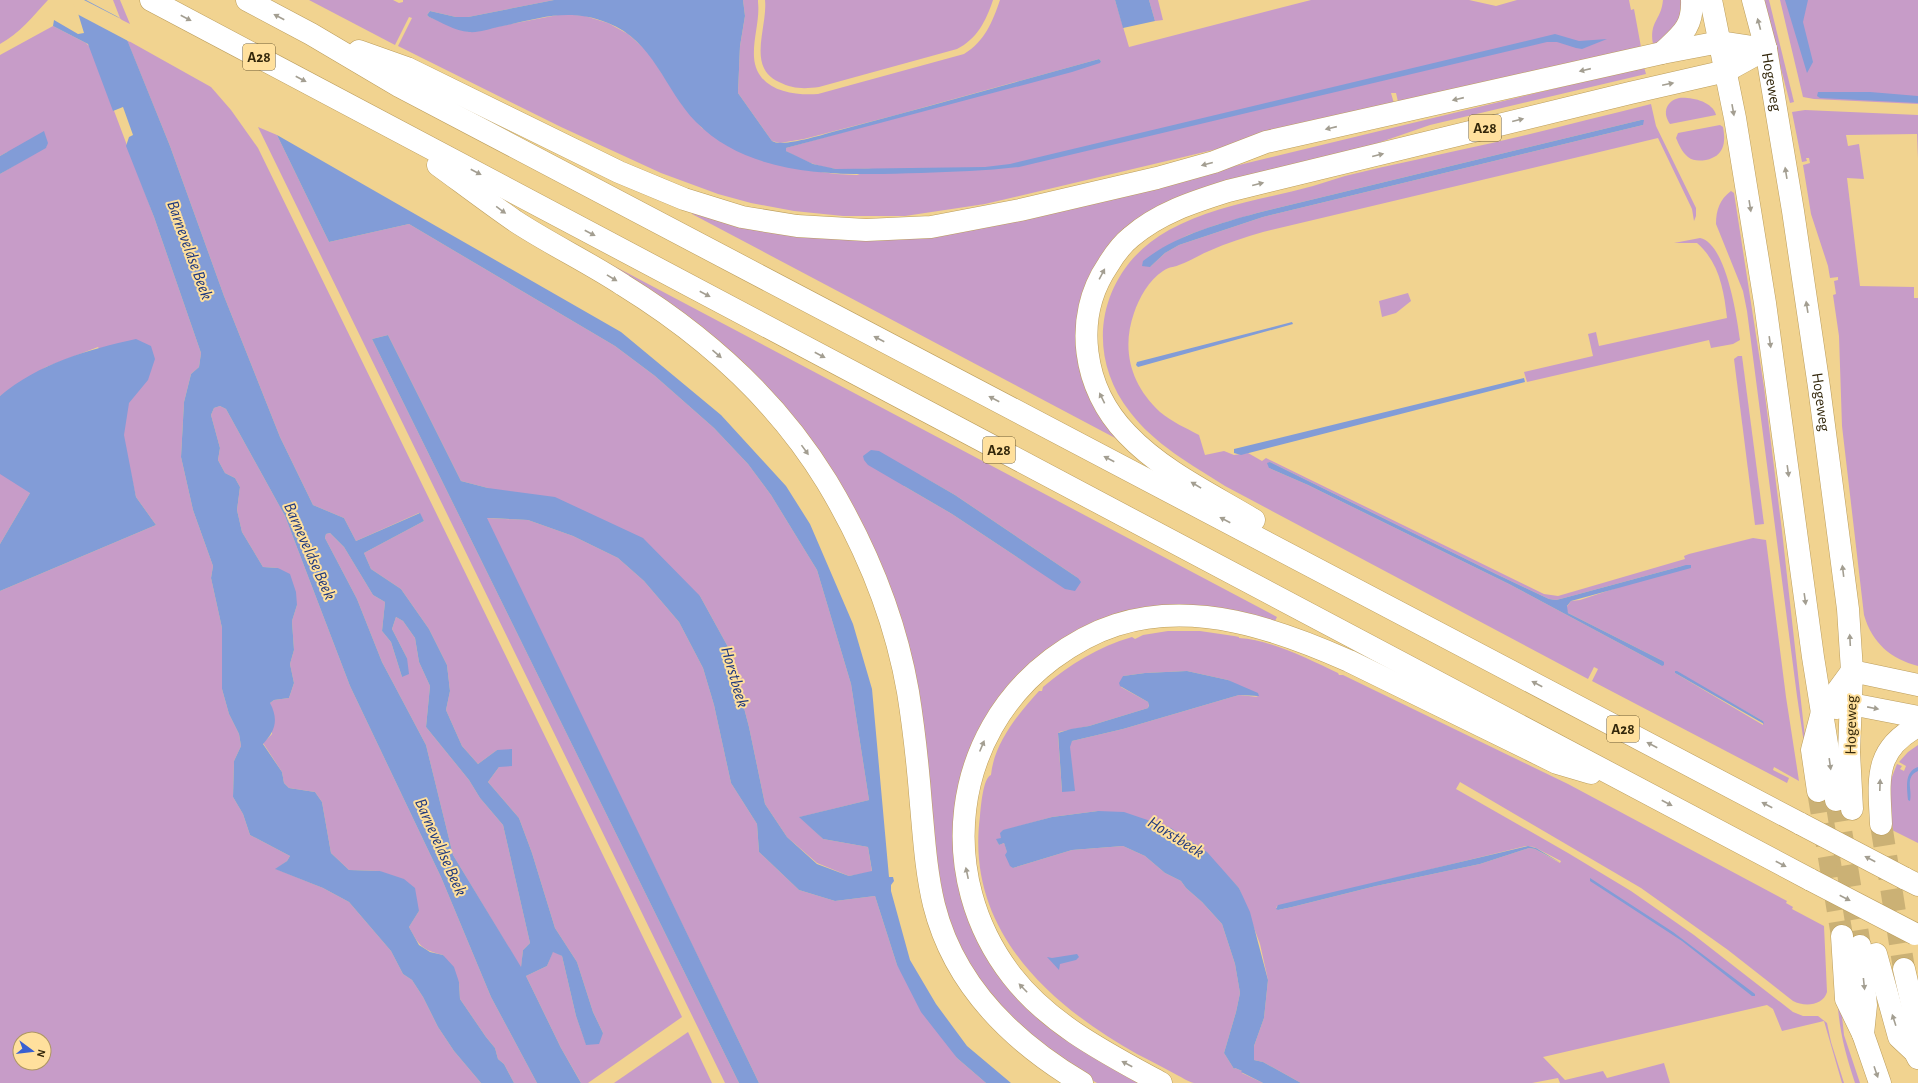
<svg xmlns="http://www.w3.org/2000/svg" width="1918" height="1083" font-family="'Alegreya Sans',sans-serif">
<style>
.green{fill:#c79cc8;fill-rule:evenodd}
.water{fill:#829cd7;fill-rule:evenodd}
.pier{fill:#f1d390}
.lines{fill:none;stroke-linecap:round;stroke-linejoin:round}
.primary-tunnel{stroke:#cbb175;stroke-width:22;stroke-dasharray:22 11;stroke-linecap:butt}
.primary-casing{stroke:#bb9d5c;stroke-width:23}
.highway-casing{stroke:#bb9d5c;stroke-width:23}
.primary{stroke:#fff;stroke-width:22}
.highway{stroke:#fff;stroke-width:22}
.highway-bridge-casing{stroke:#bb9d5c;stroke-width:23;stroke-linecap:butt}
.highway-bridge{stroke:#fff;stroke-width:22}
.oneway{fill:#a39e91}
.labels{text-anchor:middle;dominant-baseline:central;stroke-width:4;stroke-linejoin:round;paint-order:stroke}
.shield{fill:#ffe09d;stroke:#705e37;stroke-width:1}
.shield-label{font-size:15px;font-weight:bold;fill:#33270b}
.street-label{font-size:16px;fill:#33270b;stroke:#ffe09d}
.water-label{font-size:17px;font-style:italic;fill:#1f387e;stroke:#ffe09d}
</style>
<rect width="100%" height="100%" fill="#f1d390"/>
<g class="green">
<path d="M0,0H48C34,15 19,34 0,44Z"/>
<path d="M111,0H120L130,24L118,18Z"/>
<path d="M309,0H393L399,3L403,2V0H554L468,17H456L430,11L427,15L429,17L469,32L563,14L585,16L608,23L628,34L648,52L683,106L702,128L760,160L806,170L836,174L857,175L873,169C861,168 848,170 836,169C817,167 802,160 786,151V148L1101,61L1099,59L896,115L804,139L780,143L772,141L738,93L740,46L745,16L743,0H758V2C760,20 753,38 754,57C756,90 792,96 818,94L964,54C985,41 992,23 1000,0H1115L1129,47L1311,0H1469L1496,6L1517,0H1629L1631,10L1634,9L1641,47L1399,106L1396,93H1391L1395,107L985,204L905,216H843L794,211L751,203L718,194L661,173L561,127L398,46L412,18L409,17L395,45Z"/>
<path d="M765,0H993C986,21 977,39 957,49L819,87C804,89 793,89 779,82C746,67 768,27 765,0Z"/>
<path d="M1149,0H1158L1163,20L1155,21Z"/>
<path d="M1663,0H1687L1682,19L1661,41L1653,44C1649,21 1661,21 1663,0Z"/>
<path d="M1763,0H1769L1794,102L1790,103Z"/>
<path d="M1780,0H1918V104L1814,99L1803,97Z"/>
<path d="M53,26L86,43L90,47L154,217L201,353L199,367L191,374L184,402L181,457L193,510L213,566L211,578L222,628V689L229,714L239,734L241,746L234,761L233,797L243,814L250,835L290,856L287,861L276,869L323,888L349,902L391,951L403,974L412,980L423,997L438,1027L454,1051L481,1083H0V591L156,525L136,497L127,457L30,493L0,544V458L129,403L98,347L46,367L0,396V174L47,146L7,152L0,156V55ZM20,1039H44V1063H20Z"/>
<path d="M127,40L211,87L231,110L258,148L682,1017L588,1083H581L580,1081L561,1048L526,976L547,966L553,951L562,956L576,1016L586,1044L603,1033L593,1012L577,962L555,928L532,853L519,818L488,782L499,767L497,750L478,764L462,746L446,710L450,691L447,665L429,629L401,589L371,569L364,553L424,521L419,513L356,541L344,518L313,505L280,437L224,296L170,146Z"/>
<path d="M1644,67L1646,74L1430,125L1349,153L1200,190L1084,291L1117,439L692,214V212L796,236L829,239L869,240L1173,181Z"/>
<path d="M1679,98C1691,97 1712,101 1716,115L1670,124C1662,113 1666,101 1679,98Z"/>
<path d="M1651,104L1656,126L1696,208V216L1694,221L1692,209L1658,138L1263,232C1245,237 1227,243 1209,251C1199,255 1189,262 1179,265C1172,268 1170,266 1163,271C1149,280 1139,298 1134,313C1121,350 1131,385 1160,412C1172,422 1186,428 1199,435L1205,455L1224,451L1234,455L1248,453L1262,461L1266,458L1544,594L1558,596L1685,559L1684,556L1689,554L1753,538L1766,540L1786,697L1799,781L1774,767L1773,770L1789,778L1787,783L1592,681L1598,669L1594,667L1588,679L1225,486C1192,465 1154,444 1130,412C1081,350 1101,267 1169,230C1213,206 1265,199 1313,186C1324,183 1334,179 1345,176C1394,164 1443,154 1492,143C1545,131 1598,117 1651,104ZM1641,120L1643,125L1263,217L1179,245L1165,253L1150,267L1161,249L1188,235L1216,225L1257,213ZM1270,462L1496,574L1549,599L1556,600L1564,598L1686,565L1580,600L1571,601L1566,608L1568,613L1661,660L1662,666L1509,584L1308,485L1269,468ZM1675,671L1763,721V725L1675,673Z"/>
<path d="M1805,110L1918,115V158L1917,134L1846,135L1848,146L1859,144L1864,179L1847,178L1860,286L1914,287V298H1918V666C1891,659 1872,643 1864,615L1842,426L1839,336L1833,295L1836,294L1834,281L1838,280V277L1830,278L1828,266L1811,214L1803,165L1810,163L1809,158H1806L1807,161L1802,162L1792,112Z"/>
<path d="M1720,125L1723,127C1726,143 1724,156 1706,160C1699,161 1693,161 1688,157C1682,152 1679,145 1676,138L1678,133Z"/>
<path d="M258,127L277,135L329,242L409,224L615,346L655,376L714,428L748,464L771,495L817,570L851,684L869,800L800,817L823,839L868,847L872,872L849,876L817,863L787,837L765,804L749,727L728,647L700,596L488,488L461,481L388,335L372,339L739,1083H725Z"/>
<path d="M1731,191L1734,193L1764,387L1782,531L1811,791L1797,696L1747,311L1743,291L1716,224C1716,210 1720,199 1731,191Z"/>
<path d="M1700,238C1726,243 1737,317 1740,340L1733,344L1711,348L1709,340L1527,382L1524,372L1593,356L1588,334L1596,332L1599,346L1727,318C1724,290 1719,262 1697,243H1674Z"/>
<path d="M599,258L1277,617L1274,623L1220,610L1051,651L965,776L988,950L1151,1083H1097L1064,1064L982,990L945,919L917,712L821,462ZM920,475L955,495L1078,578L1026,563L952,514L904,486Z"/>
<path d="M1408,293L1411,301L1396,313L1382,317L1379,301Z"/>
<path d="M1738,356H1742L1764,524L1755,525L1734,359Z"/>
<path d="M220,406L226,409L285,516L350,686L441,877L491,997L537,1083H514L504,1064L498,1059L495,1048L486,1037L460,999L459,982L443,955C421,949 420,947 409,927L419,911L380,871L349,870L331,853L322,802L315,792L289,788L284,783L282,772L263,743L272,734L270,703L274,700L289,698L294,683L290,664L294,650L292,621L297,605L278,568L263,567L242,532L237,510L240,487L235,478L225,473L218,460L220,448L211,415L214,408Z"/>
<path d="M486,518L528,520L573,536L618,558L644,581L679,622L703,668L714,705L731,783L757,824L759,852L799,890L835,901L875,896L897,965L957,1058L986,1083H759Z"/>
<path d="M330,533L344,547L373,595L385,602L382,631L391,642L402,677L407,658L392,629L396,617L403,621L415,638L419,662L430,686L426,727L469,780L480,798L503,825L530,943L523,950L521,968L453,855L426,745L382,662L357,599L325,538L326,534Z"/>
<path d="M1168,631H1200L1234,636L1239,637V638C1272,640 1308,659 1338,673L1339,675H1343L1568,784L1787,901L1786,903L1793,907L1792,909L1824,926L1827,992C1823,1006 1804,1007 1793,1001L1728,950L1641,888L1460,782L1456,789L1568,853L1631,891L1694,935L1793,1012L1803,1016H1818L1827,1023L1831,1042L1844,1083H1842L1824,1021L1782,1031L1773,1009L1767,1005L1543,1057L1565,1080L1603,1071L1607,1078L1664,1063L1670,1083H1560L1558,1078L1532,1083H1301L1263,1062L1254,1060V1046L1264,1018L1268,980L1260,944L1239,888L1225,873L1098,811L1052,817L1002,831V838L997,840L999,845L1004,843L1013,868L1072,850L1123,846L1145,856L1165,873L1181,881L1186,888L1202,902L1222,924L1235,964L1240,993L1236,1012L1224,1053L1234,1069L1235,1068L1242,1071V1073L1263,1083C1246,1083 1229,1083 1212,1083C1206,1083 1199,1083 1194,1083C1188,1082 1182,1077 1177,1075C1164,1068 1151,1061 1137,1054C1048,1004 965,929 980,816C981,806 983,778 991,775C994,743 1018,714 1039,691H1042L1043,687C1070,664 1098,647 1132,637L1135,639L1143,635ZM1187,671L1228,680L1258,697L1239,695L1123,729L1072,741L1070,743L1062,792L1058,735L1059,732L1089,726L1148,708L1149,704L1148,702L1121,687L1123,676L1145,673ZM1526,846L1534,847L1561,861L1560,863L1535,849L1529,848L1480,864L1376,886L1292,907L1278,910L1276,907Z"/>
<path d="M1918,745V843L1890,829V782L1897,764L1902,766L1900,769L1904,771L1906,766L1899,762L1908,752Z"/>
<path d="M1837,994L1841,1007L1844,1035L1860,1083H1855C1844,1049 1839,1030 1837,994Z"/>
<path d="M688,1032L712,1083H614Z"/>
</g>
<g class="water">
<path d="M74,0H111L170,146L224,296L280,437L313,505L344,518L356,541L420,513L424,521L364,553L371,569L401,589L429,629L447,665L450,691L446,710L462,746L478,764L497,750L512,749V766L499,767L488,782L519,818L532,853L555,928L577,962L593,1012L603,1033L599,1044L586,1045L576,1016L562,956L553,952L547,966L526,976L561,1048L581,1083H537L491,997L441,877L350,686L285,516L226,409L220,406L214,408L211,415L220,448L218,460L225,473L235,478L240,487L237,510L242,532L263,567L278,568L290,574L296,592L297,605L292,621L294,650L290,664L294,683L289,698L274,700L270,703C279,720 275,731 263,744L282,772L284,783L289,788L315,792L322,802L331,853L349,870L380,871L404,879L415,888L419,911L409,927L419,945L430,952L443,955L454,967L459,982L460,999L486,1037L495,1048L498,1059L504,1064L514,1083H481L454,1051L438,1027L423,997L412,980L403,974L391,951L349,902L323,888L275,869L287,861L290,856L250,835L243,814L233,797L234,761L241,746L239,734L229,714L222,689V628L211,578L213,566L193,510L181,457L184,402L191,374L199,367L201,353L154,217L126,146L129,137L133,135L123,107L113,111L88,44L53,26L54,20L78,34L84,33ZM330,533L344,547L373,595L385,602L382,631L391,642L402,677L409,674L407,658L392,629L396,617L403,621L415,638L419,662L430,686L426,727L469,780L480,798L503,825L530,943L523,950L521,967L453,855L426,745L382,662L357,599L325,538L326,534Z"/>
<path d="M554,0H743L745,16L740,46L738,93L772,141C783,148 827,133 840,130C927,107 1013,83 1099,59L1101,61L1100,63L1072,72L786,148V151L813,164L836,169L985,167L1010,164L1555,34L1579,41L1607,39L1582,49L1576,48L1557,42H1547L1019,167C986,171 954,172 921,173C846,175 753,180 696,122C664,89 654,41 608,23C567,7 539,19 498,27C489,29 478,33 469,32C455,31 441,22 429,17L427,15L430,11L456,17H468Z"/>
<path d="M1115,0H1149L1155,21L1123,28Z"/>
<path d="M1785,0H1808L1803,22L1813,62L1807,73Z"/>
<path d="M1818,92H1870L1918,96V103L1820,98L1817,96Z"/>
<path d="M1641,120H1644L1643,125L1263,217L1179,245L1165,253L1150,267L1142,266L1143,261C1176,235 1218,224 1257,213Z"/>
<path d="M44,131L48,143L46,148L0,174V156Z"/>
<path d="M277,135L621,332L721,415L786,486L810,524L853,624L872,689L889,877H893L894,881L891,885V891L910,960L936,1004L967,1046L1011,1083H986L957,1058L921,1012L897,965L875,896L835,901L799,890L759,852L757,824L731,783L714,705L703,668L679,622L644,581L618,558L573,536L528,520L487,518L759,1083H739L372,339L388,335L461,481L488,488L555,497L643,538L700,596L728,647L749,727L765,804L787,837L817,864L849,876L872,871L868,847L823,839L799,817L869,800L851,684L817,570L771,495L748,464L714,428L655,376L615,346L409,224L329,242Z"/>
<path d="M1292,322L1293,324L1138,367L1136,365L1137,362Z"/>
<path d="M136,339L151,346L155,359L148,380L129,403L124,435L136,497L156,525L0,591V544L30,493L0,474V396C38,364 89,349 136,339Z"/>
<path d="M1524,378L1525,382L1502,388L1241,455L1234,453V449Z"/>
<path d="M871,450L879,451L955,495L1078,578L1081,582L1075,591L1065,589L952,514L868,465L864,460L863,456Z"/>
<path d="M1270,462L1496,574L1549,599L1556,600L1564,598L1686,565H1691V568L1571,601L1567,606L1568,613L1661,660L1664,662V665L1662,666L1509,584L1308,485L1269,468L1267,463Z"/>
<path d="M1187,671L1228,680L1258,693L1259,696L1239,695L1123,729L1072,741L1070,747L1075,791L1062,792L1058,733L1071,729L1089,726L1148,708L1149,705L1148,702L1120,686L1119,683L1123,676L1145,673Z"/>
<path d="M1675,671H1677L1763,721L1764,724L1675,673Z"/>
<path d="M1918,767V771C1904,777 1913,790 1910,801L1908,800C1907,787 1904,772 1918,767Z"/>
<path d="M1098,811L1124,812L1171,828L1207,852L1239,888L1250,912L1268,980L1264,1018L1254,1046V1060L1263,1062L1301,1083H1263L1241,1072L1242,1071L1235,1068L1234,1069L1224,1053L1236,1012L1240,993L1235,964L1222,924L1202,902L1186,888L1181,881L1165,873L1145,856L1123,846L1072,850L1013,868L1010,866L1005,855L1007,852L1004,843L999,845L996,839L1001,838L1000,833L1003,830L1052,817Z"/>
<path d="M1528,846L1536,848L1561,863L1535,849L1529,848L1480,864L1376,886L1292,907L1278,910L1276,909L1278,905Z"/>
<path d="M1590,878L1673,932L1755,994V996H1752L1682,941L1590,881Z"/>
<path d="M1077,954L1079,957L1076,960L1060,964L1059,970L1047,957L1052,958Z"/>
</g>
<g class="pier">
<path d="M72,0H84L121,19L130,42L77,14Z"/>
<path d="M86,0H113L120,18Z"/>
</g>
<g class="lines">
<g class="primary-tunnel">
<path d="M1818,791L1842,936"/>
<path d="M1836,800L1860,946"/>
<path d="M1881,824L1904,969"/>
</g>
<defs>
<g id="primary">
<path d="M1711,0L1735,118L1765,303L1813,657L1836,800"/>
<path id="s1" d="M1753,0L1766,49L1793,211L1819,387L1848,609L1852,671L1849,752L1852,809"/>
<path d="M1852,671L1918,685"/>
<path d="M1836,708L1851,704L1918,717"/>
<path d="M1818,791L1812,750L1822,712L1852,671"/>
<path d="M1881,824C1879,780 1873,750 1918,726"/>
<path d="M1842,936L1846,999L1863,1034L1880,1083"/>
<path d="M1860,946L1866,1005L1863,1034"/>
<path d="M1876,954L1899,1037L1915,1052L1918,1058"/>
<path d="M1904,969L1918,1030L1915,1052"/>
</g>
<g id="highway">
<path d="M151,0L1811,880"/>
<path d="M247,0L311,34L399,86L1801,824"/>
<path d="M359,51L407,68L619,172L684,199L742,217L797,226L866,230L931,227L1020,210L1157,178L1214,162L1266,142L1662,53L1720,42L1766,49"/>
<path d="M1662,53C1681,35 1693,28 1692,0"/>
<path d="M438,165C464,184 489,203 515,221C550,244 588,262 623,285C704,335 777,400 827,482C866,547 895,617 908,692C914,729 918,767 921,805C924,838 926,872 934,905C954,985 1013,1042 1082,1083"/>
<path d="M1254,520C1211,494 1162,471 1127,434C1083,389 1072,318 1108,265C1114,255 1121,245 1131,237C1159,213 1193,202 1228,191L1630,93L1726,71L1766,49"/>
<path d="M1904,878L1918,885"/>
<path d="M1161,1083C1108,1054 1050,1025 1012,976C935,877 951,735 1052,659C1071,645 1094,632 1116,625C1195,600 1277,629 1349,661L1557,763L1591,773"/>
</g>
</defs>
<use href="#primary" class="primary-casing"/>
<use href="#highway" class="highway-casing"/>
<use href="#primary" class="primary"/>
<use href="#highway" class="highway"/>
<defs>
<g id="highway-bridge">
<path d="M1801,824L1904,878"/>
<path d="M1811,880L1915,934"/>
</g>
</defs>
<use href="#highway-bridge" class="highway-bridge-casing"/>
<use href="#highway-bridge" class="highway-bridge"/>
</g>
<defs><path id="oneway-solid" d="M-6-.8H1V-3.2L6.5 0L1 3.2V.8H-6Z"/></defs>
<g class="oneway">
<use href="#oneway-solid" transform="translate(279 17) rotate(-152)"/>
<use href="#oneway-solid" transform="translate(186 18) rotate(28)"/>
<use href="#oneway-solid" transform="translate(1759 24) rotate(-105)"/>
<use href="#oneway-solid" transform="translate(1585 70) rotate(167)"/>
<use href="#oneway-solid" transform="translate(301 79) rotate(28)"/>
<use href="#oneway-solid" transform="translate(1668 84) rotate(-12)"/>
<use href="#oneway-solid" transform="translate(1458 99) rotate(167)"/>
<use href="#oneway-solid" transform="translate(1733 110) rotate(80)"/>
<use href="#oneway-solid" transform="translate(1518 120) rotate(-14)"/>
<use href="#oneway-solid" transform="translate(1331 128) rotate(167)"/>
<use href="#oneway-solid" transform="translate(1378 155) rotate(-14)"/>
<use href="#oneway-solid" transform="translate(1207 164) rotate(165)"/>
<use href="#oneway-solid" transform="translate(476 172) rotate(28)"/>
<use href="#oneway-solid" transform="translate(1786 173) rotate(-99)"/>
<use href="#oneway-solid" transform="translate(1258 184) rotate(-14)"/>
<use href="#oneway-solid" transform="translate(1750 206) rotate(81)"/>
<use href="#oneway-solid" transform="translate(501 210) rotate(36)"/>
<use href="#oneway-solid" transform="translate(590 233) rotate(28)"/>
<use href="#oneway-solid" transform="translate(1102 274) rotate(-62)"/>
<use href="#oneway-solid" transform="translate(612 278) rotate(31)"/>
<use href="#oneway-solid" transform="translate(705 294) rotate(28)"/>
<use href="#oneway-solid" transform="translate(1807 307) rotate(-99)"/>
<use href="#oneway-solid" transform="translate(879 339) rotate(-152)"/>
<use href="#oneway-solid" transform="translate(1770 342) rotate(82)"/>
<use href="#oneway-solid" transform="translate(717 354) rotate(41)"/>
<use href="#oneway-solid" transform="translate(820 355) rotate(28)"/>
<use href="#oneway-solid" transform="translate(1102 398) rotate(-116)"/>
<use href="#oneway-solid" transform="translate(994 399) rotate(-152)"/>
<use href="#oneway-solid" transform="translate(805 450) rotate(54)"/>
<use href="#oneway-solid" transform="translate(1109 459) rotate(-152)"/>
<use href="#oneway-solid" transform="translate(1788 471) rotate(82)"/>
<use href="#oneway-solid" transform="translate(1196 485) rotate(-149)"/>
<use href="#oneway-solid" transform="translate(1225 520) rotate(-152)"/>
<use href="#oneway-solid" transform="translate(1843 571) rotate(-97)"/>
<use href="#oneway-solid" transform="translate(1805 599) rotate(82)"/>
<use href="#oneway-solid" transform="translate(1850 640) rotate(-93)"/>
<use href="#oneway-solid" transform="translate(1537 684) rotate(-152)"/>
<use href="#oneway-solid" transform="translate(1873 708) rotate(11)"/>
<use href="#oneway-solid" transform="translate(1652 745) rotate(-152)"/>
<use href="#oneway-solid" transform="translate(982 746) rotate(-67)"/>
<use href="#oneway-solid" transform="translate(1830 764) rotate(82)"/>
<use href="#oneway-solid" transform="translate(1880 785) rotate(-88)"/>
<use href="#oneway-solid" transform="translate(1667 803) rotate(28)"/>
<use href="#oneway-solid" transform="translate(1767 805) rotate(-152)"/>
<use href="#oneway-solid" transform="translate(1870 859) rotate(-152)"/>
<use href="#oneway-solid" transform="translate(1781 864) rotate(28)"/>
<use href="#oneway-solid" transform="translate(967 873) rotate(-102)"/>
<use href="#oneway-solid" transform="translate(1845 898) rotate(27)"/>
<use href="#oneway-solid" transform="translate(1864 984) rotate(84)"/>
<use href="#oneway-solid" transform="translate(1023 988) rotate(-134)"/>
<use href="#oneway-solid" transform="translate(1894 1020) rotate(-108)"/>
<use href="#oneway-solid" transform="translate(1127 1064) rotate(-152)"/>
<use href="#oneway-solid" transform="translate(1876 1072) rotate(71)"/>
</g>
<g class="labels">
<g class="shield">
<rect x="243" y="44" width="32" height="26" rx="3"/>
<rect x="1469" y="115" width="32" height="26" rx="3"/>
<rect x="983" y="437" width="32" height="26" rx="3"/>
<rect x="1607" y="716" width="32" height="26" rx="3"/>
</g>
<g class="shield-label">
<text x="259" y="57">A28</text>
<text x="1485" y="128">A28</text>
<text x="999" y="450">A28</text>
<text x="1623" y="729">A28</text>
</g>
<g class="street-label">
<text stroke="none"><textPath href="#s1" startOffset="84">Hogeweg</textPath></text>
<text stroke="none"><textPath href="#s1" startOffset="408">Hogeweg</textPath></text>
<text transform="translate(1851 725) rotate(-89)">Hogeweg</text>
</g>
<g class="water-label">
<text transform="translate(190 250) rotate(70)">Barneveldse Beek</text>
<text transform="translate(310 551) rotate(66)">Barneveldse Beek</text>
<text transform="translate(735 677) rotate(74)">Horstbeek</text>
<text transform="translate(1176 837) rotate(32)">Horstbeek</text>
<text transform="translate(441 847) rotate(66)">Barneveldse Beek</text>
</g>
</g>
<g transform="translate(32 1051) rotate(105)"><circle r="19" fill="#ffe09d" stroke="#ad9663"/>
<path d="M0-3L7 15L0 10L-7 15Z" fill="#3860d1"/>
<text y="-6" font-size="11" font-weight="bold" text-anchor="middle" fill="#33270b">N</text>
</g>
</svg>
